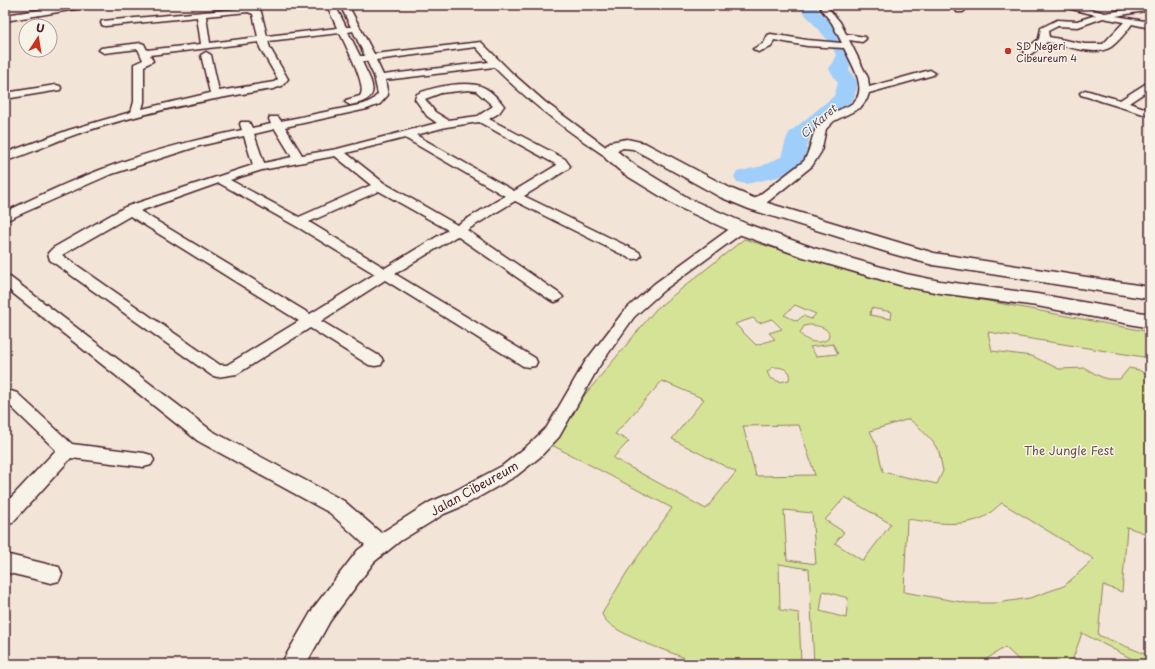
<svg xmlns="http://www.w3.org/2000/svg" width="1155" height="669" font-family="'Playpen Sans',sans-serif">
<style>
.green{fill:#d5e396;stroke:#908160;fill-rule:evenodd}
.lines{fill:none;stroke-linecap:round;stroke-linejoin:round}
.river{fill:#a0cefb;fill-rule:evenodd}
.street-casing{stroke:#4a1f2b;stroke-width:3}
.secondary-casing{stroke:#4a1f2b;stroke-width:3}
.street{fill:#f7f3e8;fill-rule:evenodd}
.secondary{fill:#f7f3e8;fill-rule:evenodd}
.poi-dot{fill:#c8321e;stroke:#f7f3e8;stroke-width:1.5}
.labels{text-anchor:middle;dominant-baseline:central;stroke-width:3;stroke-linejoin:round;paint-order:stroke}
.far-poi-label{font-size:10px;fill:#4a1f2b;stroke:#f7f3e8;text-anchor:start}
.far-water-label{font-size:11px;font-style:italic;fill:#604b5f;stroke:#f7f3e8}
.park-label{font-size:12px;fill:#6d5046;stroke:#f7f3e8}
.street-label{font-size:12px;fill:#4a1f2b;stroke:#f7f3e8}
</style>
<rect width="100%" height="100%" fill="#f2e4d7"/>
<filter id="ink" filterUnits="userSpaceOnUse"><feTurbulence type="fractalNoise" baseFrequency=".025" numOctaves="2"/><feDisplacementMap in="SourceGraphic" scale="8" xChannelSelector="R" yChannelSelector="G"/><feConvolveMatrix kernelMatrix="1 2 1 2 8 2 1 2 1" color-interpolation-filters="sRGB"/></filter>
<g filter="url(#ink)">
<path class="green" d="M744,239L865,276L899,284L1150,332V358L988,332L992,351L1032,356L1059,369L1085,368L1097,375L1107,379H1120L1129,368L1139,370L1150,377V535L1127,527L1122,592L1103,585L1098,635L1150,656V664H1142L1082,633L1071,664H1023L1005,647L979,664H814L809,569L779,564L780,610L799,613L801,664H683L685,658C666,650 608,633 602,614L627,572L672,508L546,442L656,309ZM795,305L816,314L811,319L803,316L797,321L784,315ZM871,308L892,312L891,319L870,315ZM753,318L759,323L772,319L782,329L769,333L775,339L756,345L735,324ZM808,325C817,325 833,328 828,339C818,345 806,342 800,333L804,326ZM833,344L838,354L816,356L810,347ZM773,367C780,367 785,368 790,373L789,380L780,382L770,378L767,372ZM662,381L704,399L672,439L736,472L706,509L613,458L629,441L615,434ZM909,419L920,428L933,442L939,452L943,471L937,484L883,472L877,446L870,431ZM799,425L815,475L756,476L743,426ZM845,497L891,524L863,561L835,543L844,532L825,520ZM1002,503L1094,559L1064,586L1030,598L997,603H967L904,592L907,519C931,522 958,528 982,518C989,515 996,507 1002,503ZM784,510L812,513L816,564L787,560ZM823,591L848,598L846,618L820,611Z"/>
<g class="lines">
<path class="river" d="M797,5H814L845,38L854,55L849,69L858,83L854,98L851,102L809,139L804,161L800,166L778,177L746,184L737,182L734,177L737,172L762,166L781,157L787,137L790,132L834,96L838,83L829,69L836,55L831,44Z"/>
<defs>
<g id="street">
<path d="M72,5H92L88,7L5,21V15Z"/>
<path d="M327,5H335L346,27H351L340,5H348L374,54L481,42L512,73L545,102L618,156L616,158H608C567,131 529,102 494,67L385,80L388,95L380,104L367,109L285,127L302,155L337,149L437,123L427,116L415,99L417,94C433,87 467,80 483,87C490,90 500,100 504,106L499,113L489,119L565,159L570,166L568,169L524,196L639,252L641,255L639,258L634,259L629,258L515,201L467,230L560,294L563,297L560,300L555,302L550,300L457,236L395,274L535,358L537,362L535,366L529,367L523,366L385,280L321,321L381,357L383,361L381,365L375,366L369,365L310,328L237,374L217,377L211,375L50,260L48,253L53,248L125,207L253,165L244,136L199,146L109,175L5,221V212C36,197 68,182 100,170C146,152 194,140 242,130L240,124L241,122H249L252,128L271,124L269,119L270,117H278L281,121L364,104L372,100L378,94L374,76L367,61L362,62C373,85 383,99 350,105L345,102L346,100L360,96C368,86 345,45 340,33L268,41L270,48L288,79L282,86L273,89C207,99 141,113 77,134C53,142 30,154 5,161V153L69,130L131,112L134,102V64L143,60L138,49L104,53L99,50L101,48L141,43L144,44L147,50L201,44L197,17L105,26L102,25L101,23L102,21L248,8L260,10L261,12L267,36L337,28ZM248,12L253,14L258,37L210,43L206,16ZM353,31L365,56H360L348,32ZM259,42L260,48L278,79L274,82L219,91L211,55L206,52L201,55L210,93L142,109L144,102V66L153,61L150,55ZM476,47L489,62L383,75L376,60ZM468,90L476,91L493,106L478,116L448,120L435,112L425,99L441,93ZM479,122L557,165L514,191L416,135L446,127ZM275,129L292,157L264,163L254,134ZM405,138L505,196L457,225L384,183L346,153ZM335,156L371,185L299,217L230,180L262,170ZM219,183L301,229L375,274L310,314L140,211ZM379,191L448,230L385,268L309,222ZM130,216L299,321L227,365H220L62,255Z"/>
<path d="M821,5H829V9L840,22L846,34L865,37L866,39L862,42L849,40L868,78L869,87L930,70L935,73L933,75L869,93L867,99L860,108L834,121L826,129L821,152L812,166L760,208H750L749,205L750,202L804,161C812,148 811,132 821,121C828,114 839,110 848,106C872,94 852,65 844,48L807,46L774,40L771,47L758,52L753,49L764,43L768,35L771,34L807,40L842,43L832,23L821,9Z"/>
<path d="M861,5H875L877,7L873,9Z"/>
<path d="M961,5H970L963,12H957L956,10Z"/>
<path d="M1062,5H1076L1105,13L1150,6V10L1116,16L1150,22V28L1132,24C1126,32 1119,41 1111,47C1096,57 1063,45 1047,42L1031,54H1025L1023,52L1025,50L1039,39L1041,28L1057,20L1077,21L1096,15L1063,7ZM1103,18L1124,22L1103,44H1085L1049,37L1048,31L1058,26L1078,27Z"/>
<path d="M1150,81V89L1129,103L1150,110V116L1081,95L1080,93L1085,90L1120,100Z"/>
<path d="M56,85L60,86L61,88L60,90L5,99V93Z"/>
<path d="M740,224L745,225L747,228L745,231L664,290L634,317L598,368L559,437L540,457L516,476L463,506L444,514L400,541L374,562L330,621L306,664H281L314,607L358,550L365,545L330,513L198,441L5,287V276L10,277L212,431L344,501L381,533L430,502L449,494L502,466L526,447L547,427L585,362L624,311L654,284L735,225Z"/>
<path d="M11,391L17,393L72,444L144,453L151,455L154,460L151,465L144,467L71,458L12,523L5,525V504L56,450L5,401V393Z"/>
<path d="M5,554L59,567L62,574L59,581L51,583L5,572Z"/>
</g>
<path id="secondary" d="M627,139L645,143L732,189L761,201L934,253L1150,287V299L933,265L893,254L749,209L720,197L633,149L623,148L617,151L636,166L690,199L747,224L814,248L906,274L940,281L1037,294L1150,314V328L1037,306L940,293L903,286L800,256L733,232L678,207L624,174L606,159L601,151L610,142Z"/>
</defs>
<use href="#street" class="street-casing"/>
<use href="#secondary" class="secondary-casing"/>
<use href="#street" class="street"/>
<use href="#secondary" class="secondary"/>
</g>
</g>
<circle class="poi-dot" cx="1008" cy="51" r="4"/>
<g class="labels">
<g class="far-poi-label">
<text x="1016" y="45">SD Negeri<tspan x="1016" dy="12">Cibeureum 4</tspan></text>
</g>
<g class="far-water-label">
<text transform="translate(818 121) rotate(-41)">Ci Karet</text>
</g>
<g class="park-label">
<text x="1069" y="450">The Jungle Fest</text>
</g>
<g class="street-label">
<text transform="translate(474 488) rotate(-29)">Jalan Cibeureum</text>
</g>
</g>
<rect width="1155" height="669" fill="none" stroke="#f7f3e8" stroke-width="20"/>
<rect x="10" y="10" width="1135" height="649" fill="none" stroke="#4a1f2b" stroke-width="1.5" filter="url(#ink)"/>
<g transform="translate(38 38) rotate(12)"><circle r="19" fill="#f7f3e8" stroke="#b29e9c"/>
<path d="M0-3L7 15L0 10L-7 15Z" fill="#c8321e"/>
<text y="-6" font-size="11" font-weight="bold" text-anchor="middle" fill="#4a1f2b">U</text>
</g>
</svg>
